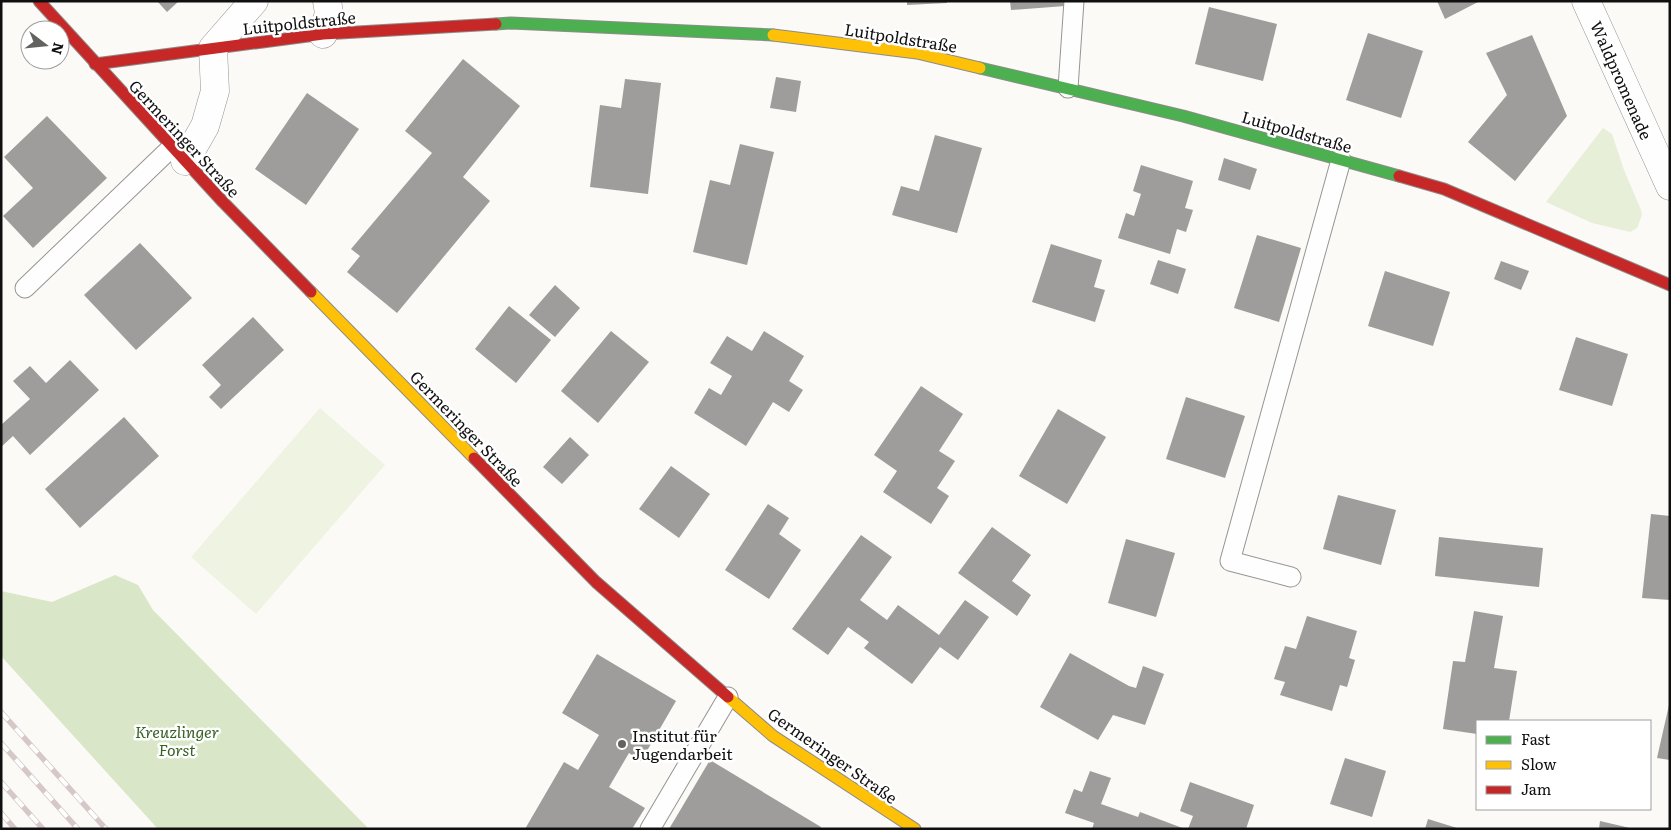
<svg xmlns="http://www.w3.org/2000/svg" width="1671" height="830" font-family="Literata,serif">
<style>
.green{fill:#e7efd8}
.forest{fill:#d9e6c7}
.pitch{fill:#eff3e2}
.building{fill:#9f9d9b}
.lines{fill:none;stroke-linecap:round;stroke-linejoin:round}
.lane-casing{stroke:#969594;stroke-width:21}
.street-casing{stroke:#969594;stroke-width:29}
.fast-casing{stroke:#8c8c8a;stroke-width:13}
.slow-casing{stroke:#8c8c8a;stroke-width:13}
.jam-casing{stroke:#8c8c8a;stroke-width:13}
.lane{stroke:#fefefe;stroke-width:19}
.street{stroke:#fefefe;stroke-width:28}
.fast{stroke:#4caf50;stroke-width:11}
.slow{stroke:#ffc107;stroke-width:11}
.jam{stroke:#c62828;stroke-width:11}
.rail-casing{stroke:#d6c7c9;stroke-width:5.5}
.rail{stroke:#fff;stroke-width:4;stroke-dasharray:11;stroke-linecap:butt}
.poi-dot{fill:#626260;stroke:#fff;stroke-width:2}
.labels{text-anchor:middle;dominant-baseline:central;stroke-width:5;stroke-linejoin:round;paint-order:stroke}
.street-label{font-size:16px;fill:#101010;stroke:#fff}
.park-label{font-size:16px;font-style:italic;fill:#386126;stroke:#fff}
.poi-label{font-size:16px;fill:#101010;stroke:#fff;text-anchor:start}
</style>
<rect width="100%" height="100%" fill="#fbfaf6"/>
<path class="green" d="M1603,128L1612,134L1624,170L1641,210L1642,215L1637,228L1630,232L1592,223L1546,202Z"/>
<path class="forest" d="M115,575L138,585L153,610L369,829H158L1,656V591L52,602Z"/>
<path class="pitch" d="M320,408L385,465L256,614L191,557Z"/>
<g class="building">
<path d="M157,1H179L167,12Z"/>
<path d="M907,1H947V3L907,5Z"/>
<path d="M1010,1H1065V6L1011,10Z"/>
<path d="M1437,1H1480L1445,19Z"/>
<path d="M1209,7L1277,24L1263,81L1195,64Z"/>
<path d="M1368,33L1423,51L1401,118L1346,100Z"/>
<path d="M1532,35L1567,116L1515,181L1468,142L1507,95L1486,53Z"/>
<path d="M463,59L520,106L463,177L490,201L397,313L347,272L360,256L351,249L432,153L405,131Z"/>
<path d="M776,77L801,81L796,112L770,108Z"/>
<path d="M625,79L661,83L648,194L590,187L600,105L621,108Z"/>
<path d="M307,93L359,129L306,205L255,169Z"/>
<path d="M47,116L107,178L33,248L3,216L33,188L4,157Z"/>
<path d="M935,135L982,148L957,233L892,215L901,186L919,191Z"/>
<path d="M740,144L774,152L747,265L693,252L710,180L730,185Z"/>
<path d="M1224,158L1257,169L1250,190L1218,180Z"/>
<path d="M1141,165L1193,181L1185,208L1193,210L1186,232L1177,229L1170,254L1118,238L1126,213L1134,216L1141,194L1133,191Z"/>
<path d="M1257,235L1301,248L1279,322L1234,308Z"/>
<path d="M140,243L192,298L136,350L84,295Z"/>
<path d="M1051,244L1102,260L1094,287L1105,290L1095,322L1032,302Z"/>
<path d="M1158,260L1186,269L1178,294L1150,284Z"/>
<path d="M1501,261L1529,271L1521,290L1494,279Z"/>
<path d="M1385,271L1450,292L1433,346L1368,326Z"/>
<path d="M555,285L580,308L555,337L529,315Z"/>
<path d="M509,306L551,340L516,383L475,349Z"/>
<path d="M253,317L284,350L221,409L209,397L221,385L202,365Z"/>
<path d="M611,331L649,362L598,423L561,391Z"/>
<path d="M764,331L804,356L789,381L803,390L789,412L773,402L746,446L694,413L709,388L721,395L732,376L710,363L727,336L752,351Z"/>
<path d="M1576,337L1628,354L1612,406L1559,390Z"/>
<path d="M70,360L99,390L30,455L13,436L1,447V425L30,399L13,381L30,366L46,383Z"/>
<path d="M921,386L963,414L939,451L955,461L937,488L949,496L931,524L883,492L897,471L874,455Z"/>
<path d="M1186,397L1245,416L1225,478L1166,459Z"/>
<path d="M1058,409L1106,437L1067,504L1019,476Z"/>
<path d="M124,417L159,456L80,528L45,489Z"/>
<path d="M570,437L589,455L562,484L543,467Z"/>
<path d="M671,466L710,494L679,538L639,509Z"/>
<path d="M1338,495L1396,510L1381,565L1323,549Z"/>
<path d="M768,504L789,518L779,534L801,550L769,599L725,570Z"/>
<path d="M1651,514L1670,516V600L1642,598Z"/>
<path d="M992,527L1031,555L1012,581L1031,595L1017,616L958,573Z"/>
<path d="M861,535L892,557L860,600L887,620L898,605L939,635L965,600L989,617L958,660L940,647L912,684L864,648L869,642L848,627L828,655L792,629Z"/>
<path d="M1439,537L1543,548L1539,587L1435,576Z"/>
<path d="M1126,539L1175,553L1156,617L1108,603Z"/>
<path d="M1474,611L1503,616L1494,668L1517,671L1509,721H1477V734L1443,729L1453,661L1465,662Z"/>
<path d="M1307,616L1357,631L1349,658L1355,660L1347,687L1340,685L1332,711L1280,695L1285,682L1274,679L1285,646L1296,649Z"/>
<path d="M1070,653L1129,686L1136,688L1143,666L1164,674L1145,725L1113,715L1098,740L1040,707Z"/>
<path d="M597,654L676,701L641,761L629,753L609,787L645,808L632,829H525L564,762L578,770L599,735L562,713Z"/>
<path d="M1669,705H1670V760L1657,758Z"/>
<path d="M1345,758L1386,771L1372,817L1330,804Z"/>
<path d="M710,760L821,827L820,829H669Z"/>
<path d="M1090,771L1111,778L1101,804L1138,817L1140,812L1185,829H1092L1094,823L1065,813L1074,789L1082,792Z"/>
<path d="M1190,782L1254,805L1246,829H1188L1193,816L1180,811Z"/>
<path d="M1428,819L1457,828V829H1425Z"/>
<path d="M1600,821L1630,828V829H1599Z"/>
</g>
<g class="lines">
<defs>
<g id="lane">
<path d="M1068,88L1074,1"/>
<path d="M25,288L172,147"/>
<path d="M1291,577L1230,561L1341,160"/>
<path d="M650,829L728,697"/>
</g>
<g id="street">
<path d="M1586,1L1670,186"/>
<path d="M323,34L329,13L327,1"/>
<path d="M185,161L205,126L215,91L213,48L254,1"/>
</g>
<g id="fast">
<path d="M496,24L511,23L773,35"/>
<path d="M980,68L1183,116L1399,176"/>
</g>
<g id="slow">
<path d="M773,35L917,53L980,68"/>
<path d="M311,292L474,458"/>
<path d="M728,697L773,736L915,829"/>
</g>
<g id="jam">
<path d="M39,1L223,202L311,292"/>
<path d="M95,64L323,34L496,24"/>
<path d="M1399,176L1444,189L1670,285"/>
<path d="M474,458L596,582L728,697"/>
</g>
</defs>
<use href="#lane" class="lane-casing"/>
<use href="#street" class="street-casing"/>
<use href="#fast" class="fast-casing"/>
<use href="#slow" class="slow-casing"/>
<use href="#jam" class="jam-casing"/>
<use href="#lane" class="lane"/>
<use href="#street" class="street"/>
<use href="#fast" class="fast"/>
<use href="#slow" class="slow"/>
<use href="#jam" class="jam"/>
<defs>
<g id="rail">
<path d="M1,712L106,829"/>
<path d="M1,743L78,829"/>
<path d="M1,782L43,829"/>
<path d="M1,813L15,829"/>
</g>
</defs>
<use href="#rail" class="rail-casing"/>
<use href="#rail" class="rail"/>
</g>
<circle class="poi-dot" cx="622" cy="744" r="5"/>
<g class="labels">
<g class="street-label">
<text transform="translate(299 22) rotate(-6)">Luitpoldstraße</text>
<text transform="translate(901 37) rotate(9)">Luitpoldstraße</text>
<text transform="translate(1622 80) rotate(66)">Waldpromenade</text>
<text transform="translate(1297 131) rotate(16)">Luitpoldstraße</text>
<text transform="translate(185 138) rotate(47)">Germeringer Straße</text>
<text transform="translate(467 428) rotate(46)">Germeringer Straße</text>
<text transform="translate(833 755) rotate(35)">Germeringer Straße</text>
</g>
<g class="park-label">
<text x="177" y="731">Kreuzlinger<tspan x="177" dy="18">Forst</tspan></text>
</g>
<g class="poi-label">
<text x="632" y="735">Institut für<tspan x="632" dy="18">Jugendarbeit</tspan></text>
</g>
</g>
<rect width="1671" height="830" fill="none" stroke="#101010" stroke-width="5"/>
<rect x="1476" y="720" width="175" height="90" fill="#ffffff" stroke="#9f9f9f"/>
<rect x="1486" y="736" width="25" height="8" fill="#4caf50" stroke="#9f9f9f"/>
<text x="1521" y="745" font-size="15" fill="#101010">Fast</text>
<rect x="1486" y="761" width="25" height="8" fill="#ffc107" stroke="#9f9f9f"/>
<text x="1521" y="770" font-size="15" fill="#101010">Slow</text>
<rect x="1486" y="786" width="25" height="8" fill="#c62828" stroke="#9f9f9f"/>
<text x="1521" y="795" font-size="15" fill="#101010">Jam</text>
<g transform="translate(45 45) rotate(106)"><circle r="24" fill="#ffffff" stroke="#9f9f9f"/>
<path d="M0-4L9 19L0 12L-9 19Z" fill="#626260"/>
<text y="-8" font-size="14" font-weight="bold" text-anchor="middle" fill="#101010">N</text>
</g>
</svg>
